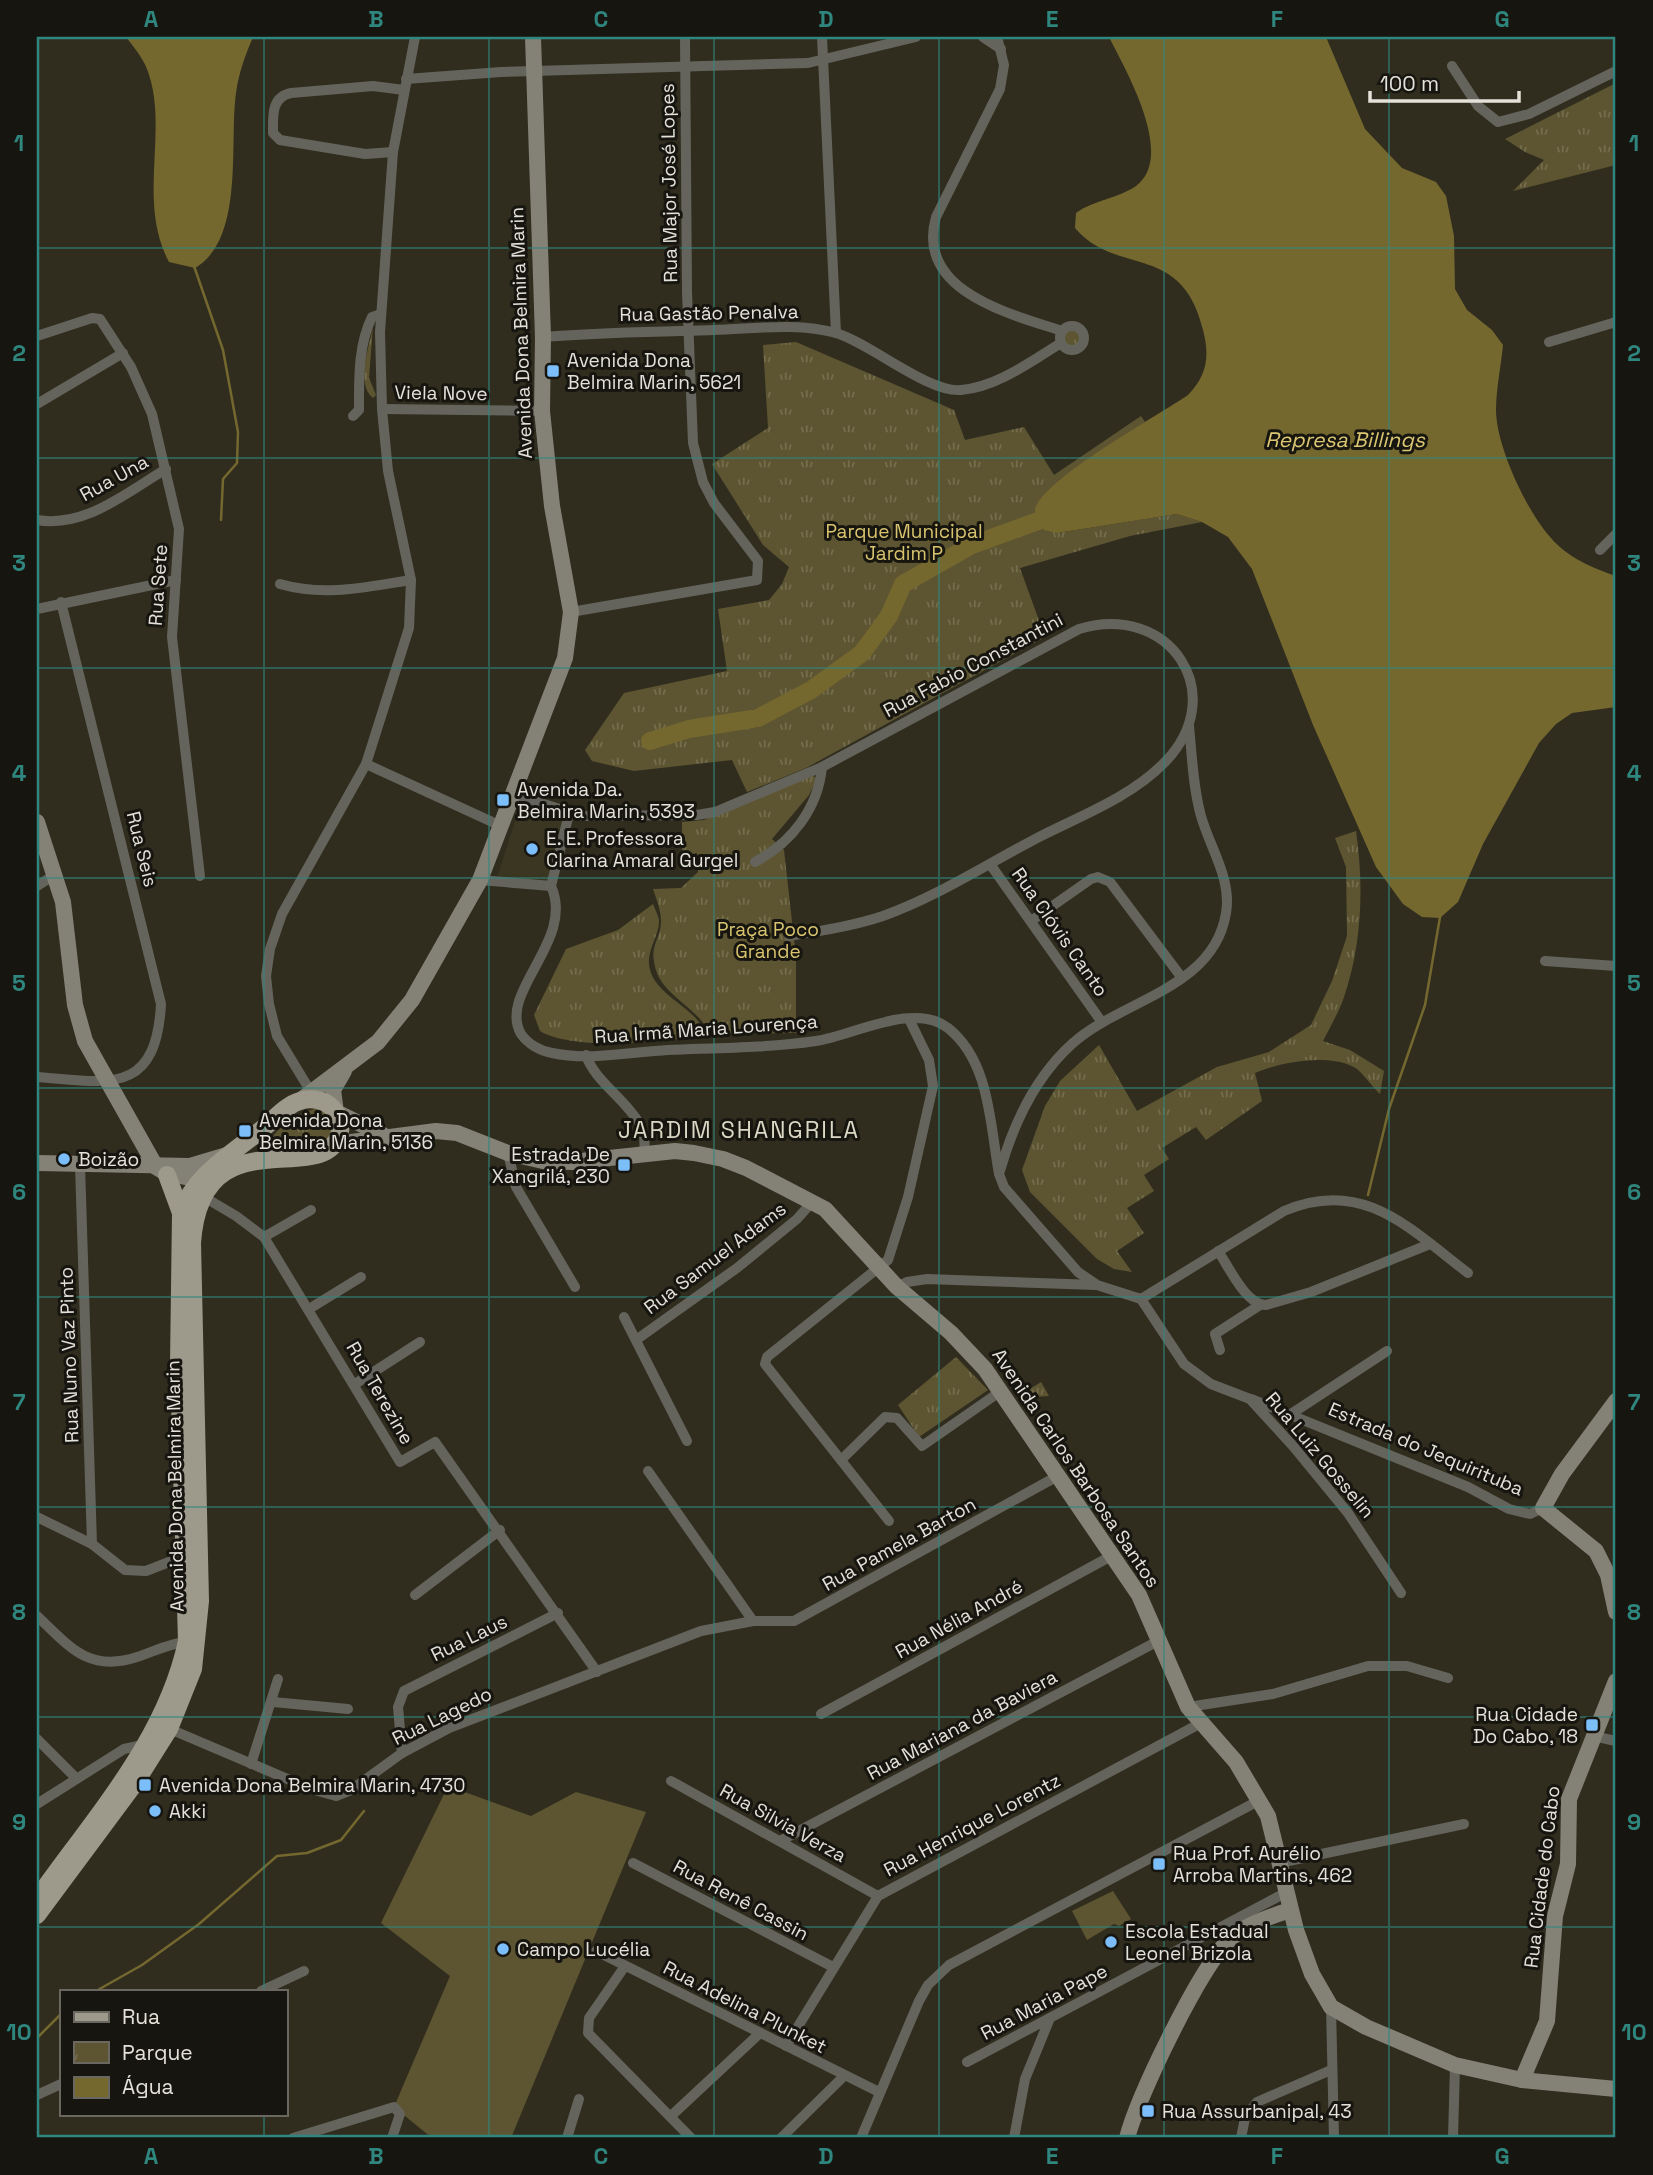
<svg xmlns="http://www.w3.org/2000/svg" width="1653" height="2175" font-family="'Space Grotesk',sans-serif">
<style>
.built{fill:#3b3621}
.green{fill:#5d5531}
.park{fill:url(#park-tufts)}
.water{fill:#75682f}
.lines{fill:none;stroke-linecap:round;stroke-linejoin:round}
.stream{stroke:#75682f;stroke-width:2.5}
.river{stroke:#75682f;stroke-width:18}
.street{stroke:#65645c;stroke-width:10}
.secondary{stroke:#848277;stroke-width:16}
.primary{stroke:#9d998b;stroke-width:18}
.grid{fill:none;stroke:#2f867e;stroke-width:2;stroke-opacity:0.55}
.poi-dot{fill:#7cbef9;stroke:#17150f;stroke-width:2.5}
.labels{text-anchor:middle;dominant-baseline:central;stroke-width:6;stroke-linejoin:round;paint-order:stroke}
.street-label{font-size:19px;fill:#e3e1d8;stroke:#17150f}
.poi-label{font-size:19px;fill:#e3e1d8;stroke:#17150f;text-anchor:start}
.park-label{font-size:19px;fill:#d8c46f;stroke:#17150f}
.water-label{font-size:21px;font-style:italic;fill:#dbc772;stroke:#17150f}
.quarter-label{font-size:23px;letter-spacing:2px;fill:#dbd7c5;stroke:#17150f}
.neatline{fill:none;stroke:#2f867e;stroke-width:2.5}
.grid-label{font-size:23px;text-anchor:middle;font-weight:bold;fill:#2f867e}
</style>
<defs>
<pattern id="park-tufts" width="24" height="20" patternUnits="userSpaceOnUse" patternTransform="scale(1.75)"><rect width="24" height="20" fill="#5d5531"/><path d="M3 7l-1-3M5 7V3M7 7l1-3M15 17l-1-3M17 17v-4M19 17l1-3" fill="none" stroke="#746d4e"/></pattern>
</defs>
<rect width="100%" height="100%" fill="#302d1f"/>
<path class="built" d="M520,806L564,819L549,885L497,878Z"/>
<g class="green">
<path d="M448,1786L531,1816L576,1792L646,1812L511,2138H432L394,2107L450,1976L381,1923Z"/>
<path d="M1113,1891L1131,1919L1119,1926L1114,1924L1087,1940L1072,1911Z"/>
</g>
<g class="park">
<path d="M1616,83V165L1513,191L1544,160L1525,152L1505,139Z"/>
<path d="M373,326L369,378L376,395L373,398C355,383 370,345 373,326Z"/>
<circle cx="1072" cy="338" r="8"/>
<path d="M796,342L954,410L965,440L1024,427L1054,475L1141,416L1145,422L1063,478L1057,533L1177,514L1202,522L1130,536L1020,568L1045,637L806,768L747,792L732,760L634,771L592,761L585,750L624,693L727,671L718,609L769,600L782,584L789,567L763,545L712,464L768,428L763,345Z"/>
<path d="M811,774L817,779L809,795L772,839L784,850L796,957V1033L706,1034L708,1030C696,1008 666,996 657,973C647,944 661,942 661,921C661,910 656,898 653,889L681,888L698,872L697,853L691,854V861L682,862V822L704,820Z"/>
<path d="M1356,831C1364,886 1362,945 1344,997C1339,1012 1330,1027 1323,1041L1350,1050L1384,1071L1380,1094C1372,1086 1365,1076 1357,1069C1333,1052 1279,1062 1255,1073L1262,1101L1206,1140L1196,1127L1162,1148L1169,1159L1144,1175L1154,1191L1127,1208L1144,1233L1117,1251L1132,1272L1114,1269L1097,1259L1030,1192L1022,1170L1045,1106L1060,1081L1099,1045L1137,1111L1217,1067L1269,1052L1311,1025L1332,981L1347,936L1346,867L1335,838Z"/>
<path d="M653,904C655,909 658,915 659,920C660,936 643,953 651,973C660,998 701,1011 704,1034C667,1043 573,1051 540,1031L534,1015L566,949L618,930Z"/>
<path d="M321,1108L336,1117L329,1149L278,1151L271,1140C278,1125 305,1109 321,1108Z"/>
<path d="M956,1357L988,1390L919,1437L898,1405Z"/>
<path d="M1041,1382L1049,1396L1034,1397L1025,1392Z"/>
</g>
<g class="water">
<path d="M126,37H253C245,56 239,72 236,93C229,143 245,239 195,268L169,262C136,200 170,129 147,69C143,58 133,46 126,37Z"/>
<path d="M1109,37H1326L1365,129L1402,168L1436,182L1446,196L1454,236L1455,289L1467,310L1492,330L1503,345C1501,366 1496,389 1496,410C1496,446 1527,512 1551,538C1568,558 1593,568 1616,576V707L1572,713L1556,724L1539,743L1483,844L1458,902L1440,918L1422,917L1403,904L1376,867L1313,725L1252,569L1228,537L1202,522L1177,514L1057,533L1044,530C1040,525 1035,518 1035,511C1037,482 1161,414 1188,395C1207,375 1210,357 1203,330C1182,241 1116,277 1075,228L1076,213C1094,200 1119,198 1136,186C1176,156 1126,71 1109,37Z"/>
</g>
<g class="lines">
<g class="stream">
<path d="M194,266L223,350L238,432L237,463L223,479L221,520"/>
<path d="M1368,1195L1389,1109L1425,1005L1440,917"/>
<path d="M96,1991L142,1965L199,1924L277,1856L307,1853L341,1840L364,1811"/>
<path d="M37,2038L61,2014"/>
</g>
<g class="river">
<path d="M758,718L811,690L862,653L889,616L903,584L972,545L1038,521"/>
<path d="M650,741L689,729L752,719"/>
</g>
<g class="street">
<path d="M822,37L836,333"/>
<path d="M983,37L1001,49"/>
<path d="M997,37L1004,65L1000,89L936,217C915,291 1010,314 1062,331"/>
<path d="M1452,66L1478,106L1498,122L1529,114L1616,71"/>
<path d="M406,79L501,72L808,63L916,37"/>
<path d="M393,152L365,154L280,140L273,133C273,116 271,97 291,93L373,86L404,90"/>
<circle cx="1072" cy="338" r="12"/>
<path d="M37,336L92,318L100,319L131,367L152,414L179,529L172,637L200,876"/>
<path d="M543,337C600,332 656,332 713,330C753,329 797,322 836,333C870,343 928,393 961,390C997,387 1030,362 1061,343"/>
<path d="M1549,342L1616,322"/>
<path d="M37,404L123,353"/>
<path d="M382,409L542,411"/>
<path d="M353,416L359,410C359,379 358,345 372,317L381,314"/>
<path d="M37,520C85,528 126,493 166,469"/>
<path d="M1600,550L1616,534"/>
<path d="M280,584C325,597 366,587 411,580"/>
<path d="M37,609L176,580"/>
<path d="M571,612L757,580L758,561L714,503L703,482L693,443L687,292L685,37"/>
<path d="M366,764L501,826"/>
<path d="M512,794L582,816L697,815L715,812L822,767L1079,629C1170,602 1231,694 1165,762C1132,796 1085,814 1043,835C990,862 939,896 883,916C853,926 820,931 789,936"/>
<path d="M755,862C791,843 818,809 822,767"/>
<path d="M990,864L1101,1021"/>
<path d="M480,880L551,886L569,814"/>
<path d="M37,886L56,874"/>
<path d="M551,886C576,941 497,992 521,1034C528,1044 540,1051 552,1053C588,1061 631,1052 668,1050C717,1048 767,1048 816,1041C852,1036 914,1001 948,1028C990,1061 990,1125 999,1174L1004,1187L1078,1272L1097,1285L1141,1299L1284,1211C1363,1177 1410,1229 1468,1273"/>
<path d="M1031,921L1091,879L1098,877L1110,882L1182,978"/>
<path d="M1545,961L1616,966"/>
<path d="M586,1055C597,1090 655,1114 643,1154"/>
<path d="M37,1077C107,1082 156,1097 161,1004L61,602"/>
<path d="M311,1092L277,1036L269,1004L266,976L270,949L282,914L366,764L409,628L411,580L388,471L382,409L380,332L393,152L415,37"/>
<path d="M508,1153L516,1187L575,1287"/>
<path d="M80,1165L92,1544"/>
<path d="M1000,1171C1013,1125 1036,1076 1073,1043C1121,1000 1214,989 1226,913C1232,879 1210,848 1201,816C1193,788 1192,755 1189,726"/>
<path d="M204,1197L236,1216L264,1237L400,1462L435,1442L597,1672"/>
<path d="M264,1237L311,1210"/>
<path d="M1218,1251C1229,1267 1246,1305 1266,1305L1311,1292L1430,1244"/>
<path d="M897,1287L907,1282L927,1279L1096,1285"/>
<path d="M1141,1299L1184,1364L1211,1384L1250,1399L1293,1446L1348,1513L1401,1593"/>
<path d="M309,1309L361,1277"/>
<path d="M624,1317L687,1441"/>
<path d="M636,1340L737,1268L797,1219L813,1201"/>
<path d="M1220,1350L1215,1334L1260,1305"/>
<path d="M355,1384L420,1342"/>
<path d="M1251,1399L1468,1487L1509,1509L1530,1514L1543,1508"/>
<path d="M1291,1414L1387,1351"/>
<path d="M841,1460L885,1417L897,1418L922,1446L1001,1391"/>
<path d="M648,1471L753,1621"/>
<path d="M37,1517L92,1544L125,1570L146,1571L187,1555"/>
<path d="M889,1521L765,1364L767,1357L888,1260L908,1197L933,1086L929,1060L909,1019"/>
<path d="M415,1595L500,1530"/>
<path d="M37,1616C69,1646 88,1673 137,1657C155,1651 170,1643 190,1641"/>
<path d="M273,1702L348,1709"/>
<path d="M1188,1707L1273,1694L1368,1666H1407L1448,1678"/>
<path d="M821,1714L1113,1555"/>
<path d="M165,1727L311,1789L336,1796L351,1790L402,1753L449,1728L701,1631L753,1621H794L1056,1477"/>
<path d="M1593,1736L1616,1741"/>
<path d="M37,1739L76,1778"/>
<path d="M402,1753L398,1707L404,1691L558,1613"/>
<path d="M251,1764L278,1679"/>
<path d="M671,1781L878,1896"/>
<path d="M37,1804L124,1749L147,1744"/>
<path d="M780,1841L1160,1640"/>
<path d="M633,1863L833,1967"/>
<path d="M1279,1863L1464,1824"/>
<path d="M596,1951L879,2092"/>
<path d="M625,1966L589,2018L588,2033L691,2138"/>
<path d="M261,1991L304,1971"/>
<path d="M1331,2007L1334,2138"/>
<path d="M786,2046L878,1896L1201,1723"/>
<path d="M967,2062L1285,1893"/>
<path d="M37,2095L61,2084"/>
<path d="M671,2116L760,2033"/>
<path d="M293,2138L394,2107L400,2114L392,2138"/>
<path d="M567,2138L579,2099"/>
<path d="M781,2138L844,2076"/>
<path d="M861,2138L919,2001L928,1985L949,1965L1260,1800"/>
<path d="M1014,2138L1025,2079L1050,2018"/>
<path d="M1241,2138L1245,2118L1257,2102L1331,2070"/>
<path d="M1453,2138L1455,2065"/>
</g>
<g class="secondary">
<path d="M37,822L63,902L75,1005L85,1041L156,1167C172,1179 194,1174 209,1186"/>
<path d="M344,1071L333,1090L336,1112L383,1135"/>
<path d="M301,1100L378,1042L412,1000L480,880L565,658L571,612L552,506L542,411L543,337L533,37"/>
<path d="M336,1144L436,1131L457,1133L508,1153L543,1161L572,1162L675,1151L694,1153L723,1159L746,1168L825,1209L897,1287L951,1333L985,1369L1139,1595L1188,1707L1236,1762L1268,1816L1296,1930L1312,1974L1331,2007L1366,2027L1455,2065L1522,2080L1616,2089"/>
<path d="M37,1163L190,1166L227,1155"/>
<path d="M1616,1401L1562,1474L1543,1508L1596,1551L1608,1575L1616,1612"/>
<path d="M1522,2080L1547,2021L1555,1916L1568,1864L1569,1799L1616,1681"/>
<path d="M1127,2138C1138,2096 1198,1972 1228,1941C1243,1925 1269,1917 1290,1910"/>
</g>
<g class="primary">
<path d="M167,1175L181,1213"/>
<path d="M37,1899C94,1818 166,1740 187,1641L179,1364L181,1213C194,1174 236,1151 266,1126C275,1118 288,1104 300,1101C311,1097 327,1100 334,1110C340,1117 342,1126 339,1135C323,1189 201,1112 192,1243L200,1601L193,1669L169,1729L135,1783L37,1915"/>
</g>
</g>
<path class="grid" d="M264,37V1991M489,37V2138M714,37V2138M939,37V2138M1164,37V2138M1389,37V2138M37,248H1616M37,458H1616M37,668H1616M37,878H1616M37,1088H1616M37,1297H1616M37,1507H1616M37,1717H1616M37,1927H1616M264,2114V2138"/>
<g class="poi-dot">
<rect x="546" y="364" width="14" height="14" rx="3.5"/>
<rect x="496" y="793" width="14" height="14" rx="3.5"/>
<circle cx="532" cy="849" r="7"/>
<rect x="238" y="1124" width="14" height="14" rx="3.5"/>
<circle cx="64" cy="1159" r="7"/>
<rect x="617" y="1158" width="14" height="14" rx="3.5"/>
<rect x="1585" y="1718" width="14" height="14" rx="3.5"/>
<rect x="138" y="1778" width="14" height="14" rx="3.5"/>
<circle cx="155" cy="1811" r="7"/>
<rect x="1152" y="1857" width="14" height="14" rx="3.5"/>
<circle cx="1111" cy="1942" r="7"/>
<circle cx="503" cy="1949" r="7"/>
<rect x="1141" y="2104" width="14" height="14" rx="3.5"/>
</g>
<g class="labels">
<g class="street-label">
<text transform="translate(669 183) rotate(-91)">Rua Major José Lopes</text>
<text transform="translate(709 313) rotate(-1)">Rua Gastão Penalva</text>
<text transform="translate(521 333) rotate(-92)">Avenida Dona Belmira Marin</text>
<text transform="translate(441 393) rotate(1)">Viela Nove</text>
<text transform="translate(114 478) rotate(-29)">Rua Una</text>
<text transform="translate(158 585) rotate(-86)">Rua Sete</text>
<text transform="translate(973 665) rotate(-28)">Rua Fabio Constantini</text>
<text transform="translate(142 849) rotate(76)">Rua Seis</text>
<text transform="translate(1060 932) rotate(55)">Rua Clóvis Canto</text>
<text transform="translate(706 1029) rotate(-4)">Rua Irmã Maria Lourença</text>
<text transform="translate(715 1258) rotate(-37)">Rua Samuel Adams</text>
<text transform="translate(69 1355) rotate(-92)">Rua Nuno Vaz Pinto</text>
<text transform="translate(380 1393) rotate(60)">Rua Terezine</text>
<text transform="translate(1426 1449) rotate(23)">Estrada do Jequirituba</text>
<text transform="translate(1320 1455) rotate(50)">Rua Luiz Gosselin</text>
<text transform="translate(1076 1468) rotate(56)">Avenida Carlos Barbosa Santos</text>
<text transform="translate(175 1486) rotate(-91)">Avenida Dona Belmira Marin</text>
<text transform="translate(899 1544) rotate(-29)">Rua Pamela Barton</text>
<text transform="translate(959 1619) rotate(-29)">Rua Nélia André</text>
<text transform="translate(469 1638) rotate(-26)">Rua Laus</text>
<text transform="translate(442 1716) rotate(-26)">Rua Lagedo</text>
<text transform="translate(962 1725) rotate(-28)">Rua Mariana da Baviera</text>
<text transform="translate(783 1823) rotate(29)">Rua Silvia Verza</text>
<text transform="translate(972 1825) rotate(-28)">Rua Henrique Lorentz</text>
<text transform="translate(1542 1877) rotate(-83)">Rua Cidade do Cabo</text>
<text transform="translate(741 1900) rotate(28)">Rua Renê Cassin</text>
<text transform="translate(1044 2002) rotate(-28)">Rua Maria Pape</text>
<text transform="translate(745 2007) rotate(27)">Rua Adelina Plunket</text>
</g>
<g class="poi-label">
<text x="567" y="360">Avenida Dona<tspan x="567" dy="22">Belmira Marin, 5621</tspan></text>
<text x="517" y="789">Avenida Da.<tspan x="517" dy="22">Belmira Marin, 5393</tspan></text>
<text x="546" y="838">E. E. Professora<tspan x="546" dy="22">Clarina Amaral Gurgel</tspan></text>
<text x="259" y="1120">Avenida Dona<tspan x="259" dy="22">Belmira Marin, 5136</tspan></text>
<text x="610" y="1154" text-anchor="end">Estrada De<tspan x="610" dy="22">Xangrilá, 230</tspan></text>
<text x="78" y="1159">Boizão</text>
<text x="1578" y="1714" text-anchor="end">Rua Cidade<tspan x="1578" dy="22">Do Cabo, 18</tspan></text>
<text x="159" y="1785">Avenida Dona Belmira Marin, 4730</text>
<text x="169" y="1811">Akki</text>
<text x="1173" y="1853">Rua Prof. Aurélio<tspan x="1173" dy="22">Arroba Martins, 462</tspan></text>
<text x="1125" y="1931">Escola Estadual<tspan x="1125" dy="22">Leonel Brizola</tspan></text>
<text x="517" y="1949">Campo Lucélia</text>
<text x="1162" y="2111">Rua Assurbanipal, 43</text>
</g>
<g class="park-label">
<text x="904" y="531">Parque Municipal<tspan x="904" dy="22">Jardim P</tspan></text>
<text x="768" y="929">Praça Poco<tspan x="768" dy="22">Grande</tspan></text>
</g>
<g class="water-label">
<text x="1345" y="439">Represa Billings</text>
</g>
<g class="quarter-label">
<text x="739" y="1130">JARDIM SHANGRILA</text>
</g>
</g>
<rect width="1653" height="2175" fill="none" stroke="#17150f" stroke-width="77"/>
<rect x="60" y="1990" width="228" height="126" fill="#17150f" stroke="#69675f" stroke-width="2"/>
<rect x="74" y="2012" width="35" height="10" fill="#9d998b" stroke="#69675f" stroke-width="2"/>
<text x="122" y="2024" font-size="21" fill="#e3e1d8">Rua</text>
<rect x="74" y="2042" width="35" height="21" fill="url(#park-tufts)" stroke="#69675f" stroke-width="2"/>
<text x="122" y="2060" font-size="21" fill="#e3e1d8">Parque</text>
<rect x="74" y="2077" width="35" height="21" fill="#75682f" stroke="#69675f" stroke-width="2"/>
<text x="122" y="2094" font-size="21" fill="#e3e1d8">Água</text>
<path d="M1370 91v10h149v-10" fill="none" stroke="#e3e1d8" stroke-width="3.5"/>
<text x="1380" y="91" font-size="21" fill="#e3e1d8" stroke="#17150f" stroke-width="5" paint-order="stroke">100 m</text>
<rect x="38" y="38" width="1576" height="2098" class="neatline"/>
<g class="grid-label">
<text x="151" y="27">A</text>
<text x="376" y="27">B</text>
<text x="601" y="27">C</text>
<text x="826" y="27">D</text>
<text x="1052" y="27">E</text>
<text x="1277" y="27">F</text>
<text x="1502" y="27">G</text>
<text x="19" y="151">1</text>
<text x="1634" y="151">1</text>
<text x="19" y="361">2</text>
<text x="1634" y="361">2</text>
<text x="19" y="571">3</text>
<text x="1634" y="571">3</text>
<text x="19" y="781">4</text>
<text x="1634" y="781">4</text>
<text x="19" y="991">5</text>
<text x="1634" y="991">5</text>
<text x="19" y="1200">6</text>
<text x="1634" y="1200">6</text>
<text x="19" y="1410">7</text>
<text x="1634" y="1410">7</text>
<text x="19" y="1620">8</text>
<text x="1634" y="1620">8</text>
<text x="19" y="1830">9</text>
<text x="1634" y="1830">9</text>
<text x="19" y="2040">10</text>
<text x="1634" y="2040">10</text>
<text x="151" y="2164">A</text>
<text x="376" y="2164">B</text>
<text x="601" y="2164">C</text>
<text x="826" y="2164">D</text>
<text x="1052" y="2164">E</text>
<text x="1277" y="2164">F</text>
<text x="1502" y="2164">G</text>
</g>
</svg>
